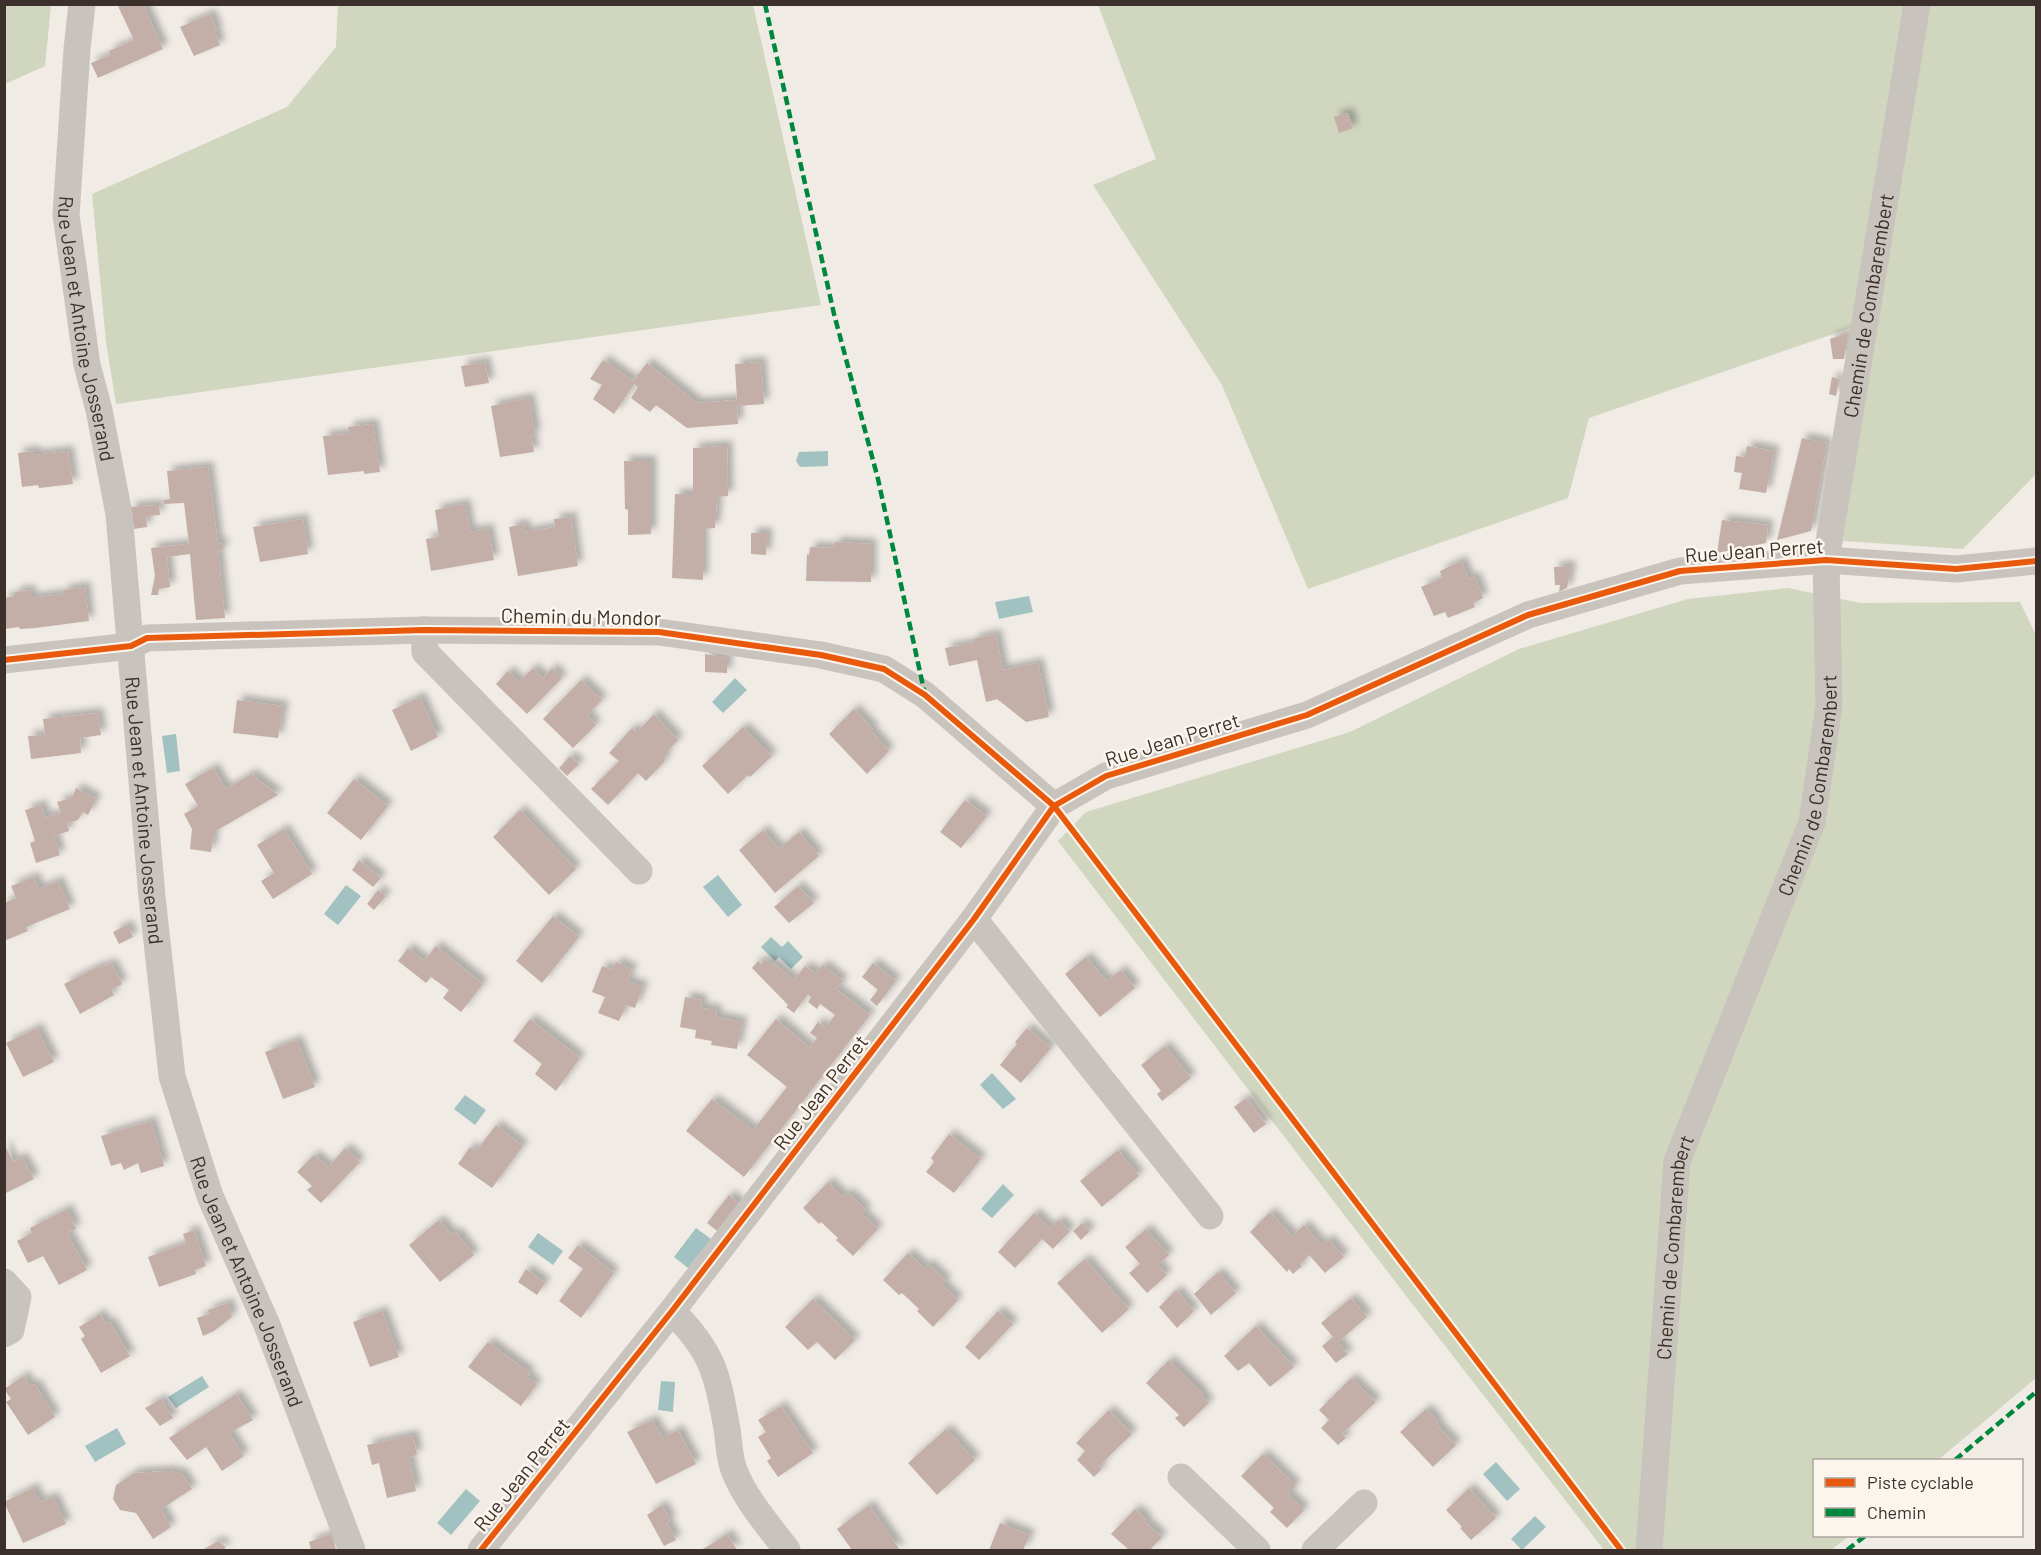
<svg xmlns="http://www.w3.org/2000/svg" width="2041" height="1555" font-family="Barlow,sans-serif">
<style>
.green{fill:#d1d6bf}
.water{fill:#a1c2c1}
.building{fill:#c3afa7;filter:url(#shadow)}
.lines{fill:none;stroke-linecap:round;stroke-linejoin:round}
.street{stroke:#c9c3be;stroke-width:27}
.quiet{stroke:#00873e;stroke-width:4.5;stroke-dasharray:9 4.5;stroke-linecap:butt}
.cycleway-casing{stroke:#fbf5ee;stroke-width:10}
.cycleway{stroke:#e8590c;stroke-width:6}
.labels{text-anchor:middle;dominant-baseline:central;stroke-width:5;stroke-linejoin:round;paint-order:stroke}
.street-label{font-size:20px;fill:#3b302b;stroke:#fbf5ee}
</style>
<defs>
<filter id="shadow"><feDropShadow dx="5.5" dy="-5.5" stdDeviation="3" flood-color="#0004"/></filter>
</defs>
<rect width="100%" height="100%" fill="#f0ebe5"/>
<g class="green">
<path d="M4,5H51L45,66L5,84Z"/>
<path d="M338,5H753L821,305L116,404L106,342L92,194L287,107L336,47Z"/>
<path d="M1098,5H2036V474L1963,549L1843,541L1877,319L1589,418L1568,498L1308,589L1222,385L1093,185L1156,159Z"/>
<path d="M1788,588L1860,603L2020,602L2036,635V1378L1938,1460H1814V1536H1849L1831,1550H1604L1407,1297L1058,841L1086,812L1350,732L1519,649L1688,599Z"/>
</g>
<g class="water">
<path d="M828,451V466L800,467L796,461L799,452Z"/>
<path d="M1029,596L1033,612L999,619L995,602Z"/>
<path d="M735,678L747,690L723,713L712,702Z"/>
<path d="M176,734L180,771L167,773L162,736Z"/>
<path d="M718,875L742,905L728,917L703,887Z"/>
<path d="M346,885L361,896L338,925L324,914Z"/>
<path d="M771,937L782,947L788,941L803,957L791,969L779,957L775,961L761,947Z"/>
<path d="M992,1073L1016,1099L1003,1109L980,1085Z"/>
<path d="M465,1095L486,1110L475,1125L454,1109Z"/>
<path d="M1003,1184L1014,1195L992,1218L981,1209Z"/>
<path d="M696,1228L711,1239L688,1268L674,1257Z"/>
<path d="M538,1233L563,1251L553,1265L528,1247Z"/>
<path d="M202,1376L209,1387L176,1408L168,1397Z"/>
<path d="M661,1381L675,1382L673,1412L658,1410Z"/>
<path d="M117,1428L126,1444L95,1462L85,1446Z"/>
<path d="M1496,1462L1520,1489L1507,1501L1483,1474Z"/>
<path d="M466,1489L480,1501L451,1535L437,1523Z"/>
<path d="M1535,1516L1546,1527L1522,1550L1511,1539Z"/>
</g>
<g class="building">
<path d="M117,4H143L163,49L98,78L91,63L110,55L109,51L134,40Z"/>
<path d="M210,14L217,30L215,32L220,45L194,56L180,27Z"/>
<path d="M1348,113L1353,128L1339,133L1334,117Z"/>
<path d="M1848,333L1844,359H1833L1830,339Z"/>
<path d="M603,360L633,381L647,363L697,403L737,400L735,364L761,362L764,404L737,406L738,424L687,428L656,405L650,412L631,398L638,387L634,384L614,414L593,399L602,385L590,379Z"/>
<path d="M485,362L489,383L465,387L461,366Z"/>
<path d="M1832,377L1839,379L1836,396L1829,394Z"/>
<path d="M529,398L535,435L531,436L534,452L500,457L491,406Z"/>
<path d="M373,424L380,472L364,474V471L328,475L323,436L349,434L348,427Z"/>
<path d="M1802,438L1827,443L1811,531L1777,540Z"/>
<path d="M727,446L728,496L717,497L715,528L703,529V580L672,578L675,494H693V448Z"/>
<path d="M1747,446L1774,451L1766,493L1739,489L1742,473L1734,472L1736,456L1745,457Z"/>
<path d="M35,451V455L68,451L73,484L39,488L38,485L22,487L18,453Z"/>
<path d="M624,461H651V534L628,535V510L625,509Z"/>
<path d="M208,467L218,544L223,543V550L218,551L225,618L196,620L190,554L167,557L170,587L159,589L158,595H151L155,576L151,548L189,544L184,503L164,504L163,500L170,499L167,471Z"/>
<path d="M465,504L470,532L488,529L494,560L431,571L426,539L439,537L435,510Z"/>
<path d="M159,505L160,515L146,516L147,527L134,529L130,507Z"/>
<path d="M571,517L578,566L518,576L509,527L524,524L525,532L555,527L554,519Z"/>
<path d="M303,519L308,554L260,562L253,527Z"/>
<path d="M1722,520L1768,525L1766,543L1717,553Z"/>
<path d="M751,533H767L766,555L751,554Z"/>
<path d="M835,542L871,544V582L806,581L807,554L809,555L810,547L834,548Z"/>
<path d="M1461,561L1469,579L1475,577L1483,598L1473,603L1475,607L1448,618L1445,612L1434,616L1421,587L1442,578L1440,571Z"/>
<path d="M1571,566L1567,588L1559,592L1560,585H1555L1554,567Z"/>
<path d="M85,587L89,621L35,628L20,629L19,627L4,629V598L15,596V592L30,590L31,598L64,594L63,590Z"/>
<path d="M996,634L1003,670L1038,663L1049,717L1026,722L997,699L986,702L977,660L949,666L945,648L974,643L973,639Z"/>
<path d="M705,654L727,658V673L705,672Z"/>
<path d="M533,668L543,678L552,668L562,678L527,714L496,684L508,671L519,682Z"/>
<path d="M581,680L602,700L587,715L596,725L573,748L543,719Z"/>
<path d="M420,697L438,737L411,751L392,710Z"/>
<path d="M237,700L283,706L278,738L233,733Z"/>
<path d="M854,709L873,729L871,731L889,751L867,774L829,734Z"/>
<path d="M98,713L101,735L80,738L81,753L31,759L28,736L45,735L43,719Z"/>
<path d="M654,714L678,740L666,753L664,762L646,781L638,773L608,805L591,789L619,761L609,753L632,728L637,732Z"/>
<path d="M743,727L772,756L750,777L748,775L728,794L702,766Z"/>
<path d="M570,756L579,764L567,776L559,768Z"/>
<path d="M213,768L226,789L251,774L278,795L214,832L211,852L190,849L192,829L184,814L198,806L185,784Z"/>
<path d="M354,779L388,806L361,840L327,813Z"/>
<path d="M76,788L96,799L88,815L83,812L78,820L67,823L69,831L54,836L60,855L36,863L30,843L35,841L25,810L41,805L45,817L61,813L57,802L72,798Z"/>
<path d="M965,800L987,816L961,848L940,832Z"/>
<path d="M520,810L576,869L549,895L493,837Z"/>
<path d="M284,829L312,874L273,899L261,881L274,873L257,845Z"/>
<path d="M763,830L779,849L799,832L819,856L775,893L739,850Z"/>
<path d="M359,860L381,878L373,887L352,870Z"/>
<path d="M34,877L39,889L58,881L70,909L26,927L28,931L4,941V903L16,898L11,886Z"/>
<path d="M798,886L814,903L789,923L774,907Z"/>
<path d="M378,890L386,896L374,910L367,904Z"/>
<path d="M553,916L579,937L542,983L516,961Z"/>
<path d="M127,925L133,937L119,944L113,932Z"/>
<path d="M436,946L483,984L461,1012L443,998L449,990L431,977L426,983L398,961L408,948L424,961Z"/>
<path d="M1086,957L1107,981L1121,970L1135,988L1100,1017L1065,974Z"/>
<path d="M765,959L771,965L773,963L794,980L805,966L815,973L823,965L843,981L836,989L870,1015L744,1177L686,1131L712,1099L753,1130L787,1087L747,1055L776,1019L810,1048L817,1038L810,1033L818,1022L825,1028L835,1015L820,1004L817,1009L808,1002L811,997L808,994L794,1013L786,1007L788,1005L752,968L758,961L761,964Z"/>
<path d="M616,962L632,969L627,981L643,987L635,1008L626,1005L619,1021L598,1013L605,997L592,992L602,966L612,970Z"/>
<path d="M111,963L122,984L111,990L114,995L80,1014L64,984L99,966L100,968Z"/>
<path d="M873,963L896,981L877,1006L870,1000L878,990L862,977Z"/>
<path d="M685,997L702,1000L701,1008L717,1010L716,1017L742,1022L737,1049L711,1045L712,1041L695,1038L696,1030L680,1027Z"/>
<path d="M530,1019L580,1058L556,1091L535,1074L542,1064L513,1041Z"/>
<path d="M37,1028L54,1062L23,1077L6,1043Z"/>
<path d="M1027,1028L1051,1048L1021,1083L1000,1065L1017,1044L1015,1042Z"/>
<path d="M297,1040L315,1087L283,1099L265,1052Z"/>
<path d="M1165,1046L1191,1078L1162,1101L1157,1094L1161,1091L1141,1065Z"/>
<path d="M1246,1098L1266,1124L1254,1133L1234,1107Z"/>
<path d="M151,1121L164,1166L141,1173L138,1163L124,1170L121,1163L111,1166L101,1136Z"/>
<path d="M496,1125L523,1146L492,1188L458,1164L470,1147L476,1151Z"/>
<path d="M949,1134L981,1159L954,1193L926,1172L934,1162L931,1158Z"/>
<path d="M4,1143L13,1162L22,1157L34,1179L4,1194Z"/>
<path d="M345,1148L360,1162L321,1203L307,1190L312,1186L297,1172L314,1155L328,1167Z"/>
<path d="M1118,1150L1139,1176L1102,1207L1080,1181Z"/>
<path d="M828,1182L843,1197L848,1193L866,1210L862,1214L878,1229L853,1256L836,1240L838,1238L821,1222L819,1224L803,1208Z"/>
<path d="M729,1195L743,1207L721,1234L707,1223Z"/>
<path d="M67,1209L76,1229L67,1233L87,1270L59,1285L43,1256L28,1263L17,1241L32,1233L30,1228Z"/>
<path d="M1270,1212L1292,1236L1304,1225L1322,1245L1328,1239L1344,1257L1325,1273L1309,1255L1300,1264L1302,1266L1293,1274L1289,1269L1287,1272L1250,1232Z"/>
<path d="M1034,1213L1050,1228L1058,1220L1070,1231L1053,1249L1042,1239L1015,1268L998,1252Z"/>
<path d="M439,1220L452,1235L456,1232L474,1255L440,1282L409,1245Z"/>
<path d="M1082,1223L1090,1231L1081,1240L1073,1231Z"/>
<path d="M1146,1229L1169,1255L1158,1265L1167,1275L1147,1293L1129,1273L1140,1264L1125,1247Z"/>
<path d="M194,1230L206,1266L195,1270L196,1274L159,1287L148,1257L186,1243L183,1234Z"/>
<path d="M578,1245L614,1273L581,1318L559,1301L583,1269L568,1258Z"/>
<path d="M908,1253L924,1268L928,1264L946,1281L942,1285L958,1300L933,1327L917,1311L919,1309L902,1293L899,1295L883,1280Z"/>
<path d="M1085,1259L1129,1309L1102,1333L1057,1283Z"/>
<path d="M526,1269L545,1283L537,1295L518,1282Z"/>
<path d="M1218,1272L1236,1293L1211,1315L1194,1294Z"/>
<path d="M1176,1290L1194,1311L1177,1328L1159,1307Z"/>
<path d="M1351,1298L1367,1317L1338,1342L1348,1354L1336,1363L1322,1346L1333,1337L1321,1323Z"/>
<path d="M813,1299L855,1340L835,1360L817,1342L808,1350L785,1327Z"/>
<path d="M228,1303L232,1317L214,1331L203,1336L197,1318L209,1314L208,1310Z"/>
<path d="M382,1311L399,1357L370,1367L353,1322Z"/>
<path d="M998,1311L1013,1324L979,1360L965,1347Z"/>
<path d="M100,1314L106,1324L110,1322L130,1356L101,1373L81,1339L85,1336L79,1327Z"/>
<path d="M1256,1326L1294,1367L1270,1387L1249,1363L1238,1371L1224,1356Z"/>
<path d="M488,1342L530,1373L527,1377L537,1384L521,1406L468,1367Z"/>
<path d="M1169,1360L1203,1394L1201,1395L1209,1403L1184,1427L1175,1418L1179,1415L1146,1383Z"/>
<path d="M24,1376L30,1386L35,1384L55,1417L28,1435L6,1402L11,1399L4,1389Z"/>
<path d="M1351,1378L1376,1402L1342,1434L1346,1438L1338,1445L1321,1428L1329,1420L1319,1410Z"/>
<path d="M236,1394L253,1420L229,1433L244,1456L222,1471L206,1447L187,1460L169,1438Z"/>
<path d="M161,1399L173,1418L160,1426L145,1408Z"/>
<path d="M781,1406L813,1453L778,1477L767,1461L771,1458L758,1437L766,1432L758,1420Z"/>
<path d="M1426,1409L1438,1422L1436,1424L1456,1445L1433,1467L1400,1432Z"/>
<path d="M1109,1410L1132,1434L1099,1466L1102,1469L1094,1477L1077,1460L1085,1451L1076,1443Z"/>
<path d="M652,1420L663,1438L678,1430L696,1464L656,1484L627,1432Z"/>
<path d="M946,1429L975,1460L937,1495L908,1463Z"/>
<path d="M413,1435L417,1455L409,1457L416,1491L387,1498L379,1463L372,1465L367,1445Z"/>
<path d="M1263,1454L1296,1486L1288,1494L1304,1510L1287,1528L1270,1512L1274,1508L1241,1476Z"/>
<path d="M170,1471L182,1474L192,1489L161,1509L171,1527L153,1539L136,1513L120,1510L113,1499L116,1485L134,1473Z"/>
<path d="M33,1488L40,1502L53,1497L66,1524L23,1543L4,1502Z"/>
<path d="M1469,1488L1496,1518L1471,1540L1460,1528L1462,1527L1446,1510Z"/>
<path d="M662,1505L670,1520L667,1523L676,1540L664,1546L647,1515Z"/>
<path d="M869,1505L900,1550H852L837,1529Z"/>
<path d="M1135,1509L1147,1520L1145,1522L1162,1537L1150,1550H1129L1111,1534Z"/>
<path d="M1000,1523L1030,1535L1023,1550H989Z"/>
<path d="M331,1534L336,1550H311L309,1542Z"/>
<path d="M727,1534L737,1550H701L718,1540Z"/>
<path d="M218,1541L226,1547L223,1550H202Z"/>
</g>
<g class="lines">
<g class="street">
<path id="s1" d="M82,4L77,49L66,215L87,365L99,410L119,514L152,897L172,1076L210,1196L267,1325L352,1550"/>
<path d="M424,630L425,652L639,871"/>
<path d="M4,660L131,646L147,638L424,630L659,632L821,655L884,669L925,695L1054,806"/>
<path d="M974,919L1210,1216"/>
<path d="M4,1282L18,1297L11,1330L4,1334"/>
<path d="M672,1311C713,1352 717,1373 727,1429C729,1442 729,1457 734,1470C745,1499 768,1525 787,1550"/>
<path d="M1181,1477L1257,1550"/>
<path d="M481,1550L672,1311L974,919L1054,806L1106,776L1307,715L1528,615L1680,571L1826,560L1956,569L2036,561"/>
<path d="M1315,1550L1364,1503"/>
<path id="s2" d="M1649,1550L1677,1161L1812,822L1829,706L1826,560L1917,4"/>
</g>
<g class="quiet">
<path d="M765,4L834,314L878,479L925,695"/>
<path d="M1955,1460L2036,1392"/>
<path d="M1847,1550L1865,1536"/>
</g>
<defs>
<g id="cycleway">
<path d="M4,660L131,646L147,638L424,630L659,632L821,655L884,669L925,695L1054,806L1621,1550"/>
<path d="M481,1550L672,1311L974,919L1054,806L1106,776L1307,715L1528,615L1680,571L1826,560L1956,569L2036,561"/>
</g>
</defs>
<use href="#cycleway" class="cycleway-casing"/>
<use href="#cycleway" class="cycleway"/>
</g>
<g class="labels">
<g class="street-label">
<text stroke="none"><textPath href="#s2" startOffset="1276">Chemin de Combarembert</textPath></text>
<text stroke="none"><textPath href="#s1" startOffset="327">Rue Jean et Antoine Josserand</textPath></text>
<text transform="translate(1754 550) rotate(-4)">Rue Jean Perret</text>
<text transform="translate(581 616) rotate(1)">Chemin du Mondor</text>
<text transform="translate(1172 739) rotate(-17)">Rue Jean Perret</text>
<text stroke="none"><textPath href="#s2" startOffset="790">Chemin de Combarembert</textPath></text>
<text stroke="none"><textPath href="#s1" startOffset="813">Rue Jean et Antoine Josserand</textPath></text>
<text transform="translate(820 1092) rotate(-52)">Rue Jean Perret</text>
<text stroke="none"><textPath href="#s2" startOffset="304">Chemin de Combarembert</textPath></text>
<text stroke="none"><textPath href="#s1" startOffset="1299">Rue Jean et Antoine Josserand</textPath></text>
<text transform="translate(521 1474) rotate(-51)">Rue Jean Perret</text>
</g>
</g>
<rect width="2041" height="1555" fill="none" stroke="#3b302b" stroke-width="12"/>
<rect x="1813" y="1459" width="210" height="78" fill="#fbf5ee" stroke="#aea6a0" stroke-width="1.5"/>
<rect x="1825" y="1478" width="30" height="9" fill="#e8590c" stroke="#aea6a0" stroke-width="1.5"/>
<text x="1867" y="1489" font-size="18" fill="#3b302b">Piste cyclable</text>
<rect x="1825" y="1508" width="30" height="9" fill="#00873e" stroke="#aea6a0" stroke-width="1.5"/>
<text x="1867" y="1519" font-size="18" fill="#3b302b">Chemin</text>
</svg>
